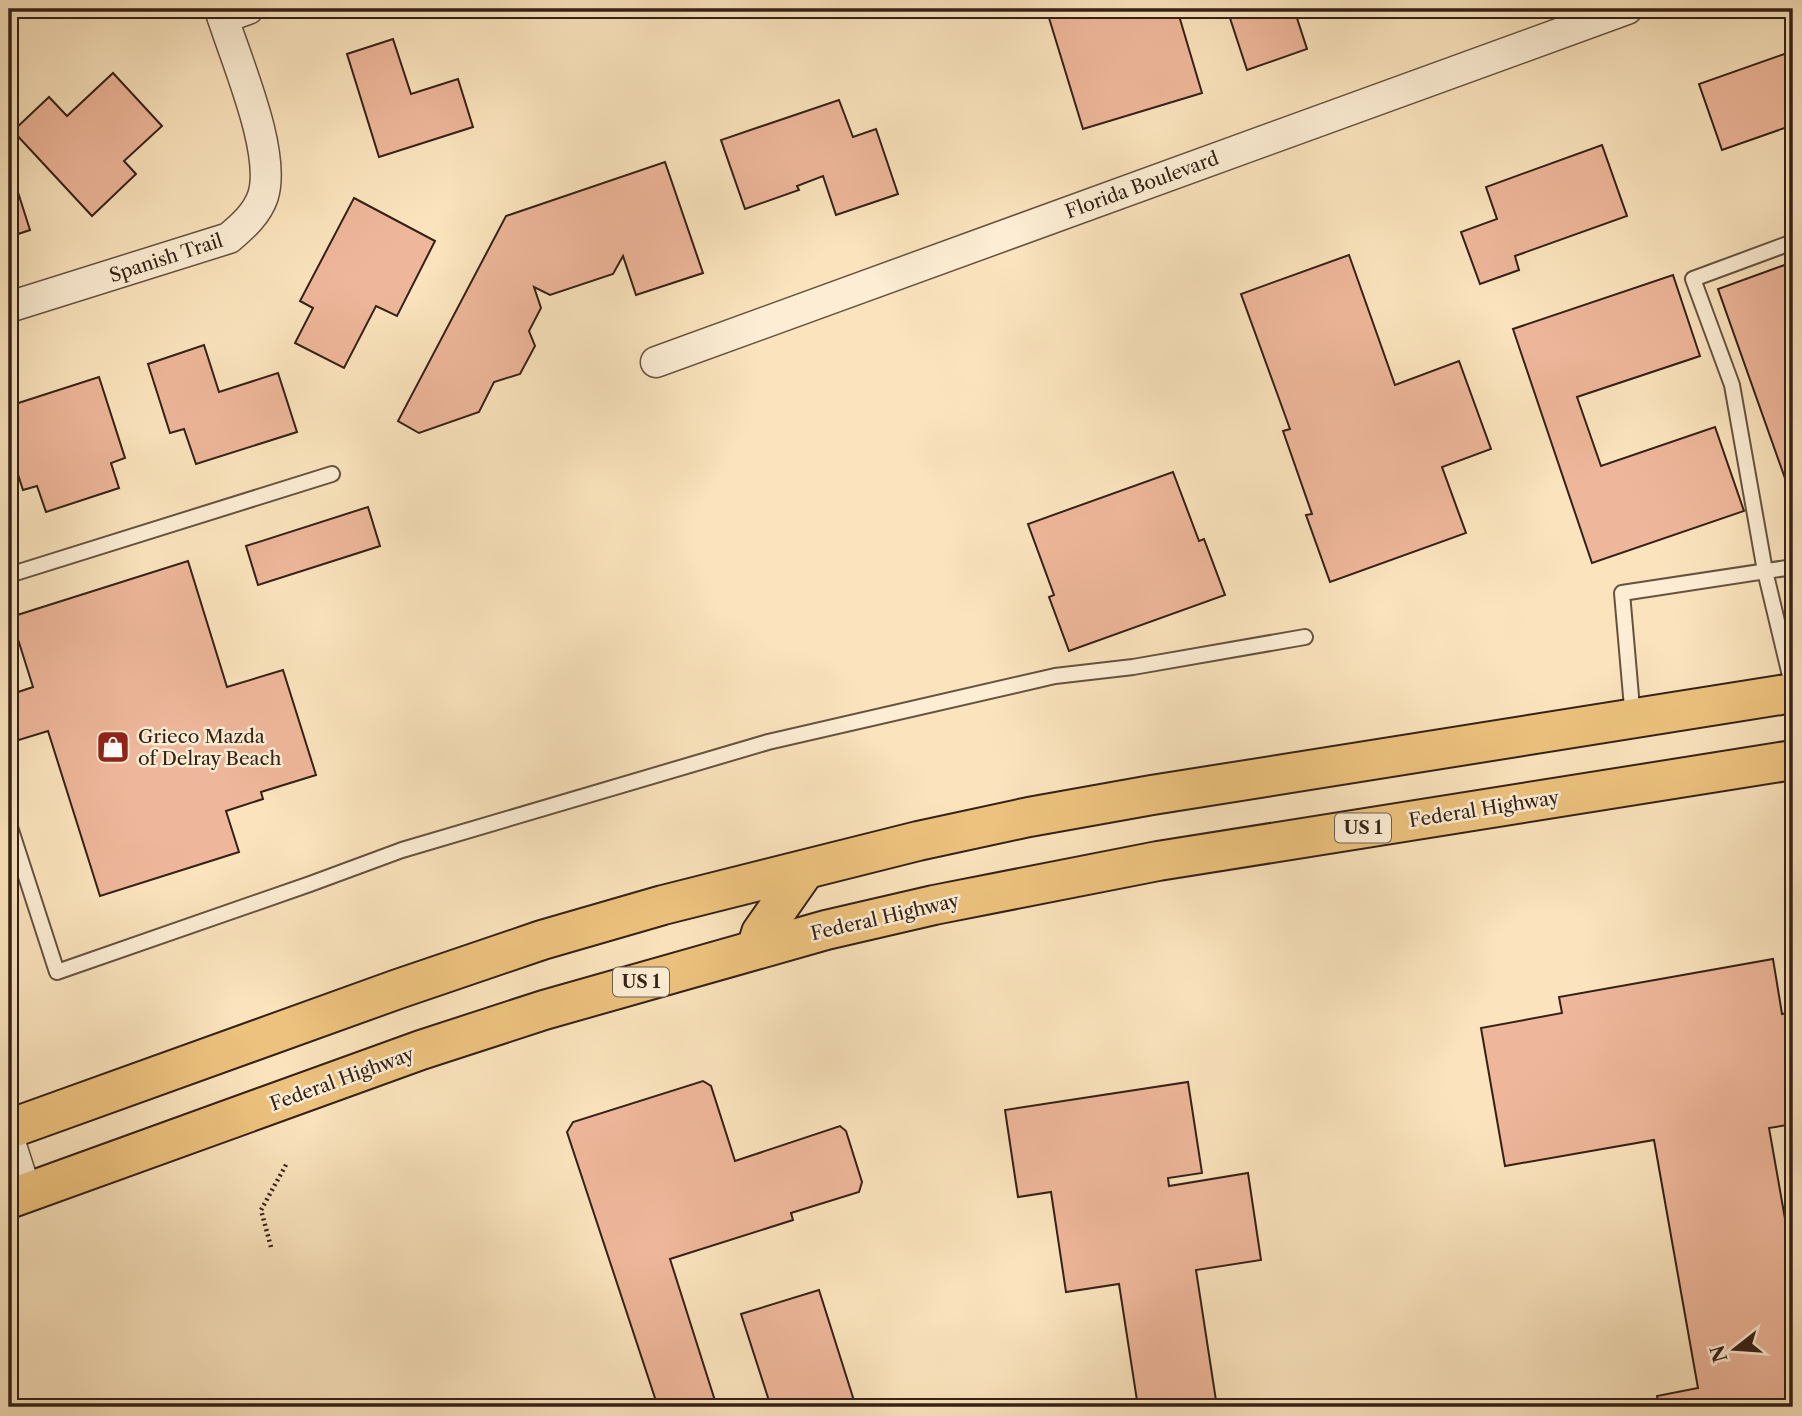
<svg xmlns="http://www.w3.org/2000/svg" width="1802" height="1416" font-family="'Libre Caslon Text',serif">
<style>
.building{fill:#eeb69a;stroke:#342117;stroke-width:2}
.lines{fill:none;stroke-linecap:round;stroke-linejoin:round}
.lane-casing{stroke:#665240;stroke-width:18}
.street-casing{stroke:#665240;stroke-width:33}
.primary-casing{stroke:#342117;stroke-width:42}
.path{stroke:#342117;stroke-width:4.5;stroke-dasharray:2 3.5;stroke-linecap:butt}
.lane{stroke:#fcedd4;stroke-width:14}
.street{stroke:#fcedd4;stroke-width:30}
.primary{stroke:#edc27e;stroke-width:38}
.labels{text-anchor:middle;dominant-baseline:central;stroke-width:5;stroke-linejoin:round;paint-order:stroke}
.shield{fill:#fcedd4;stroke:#705e50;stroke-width:2}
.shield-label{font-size:18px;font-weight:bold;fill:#342117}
.street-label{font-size:19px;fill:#342117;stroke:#fcedd4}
.poi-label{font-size:19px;fill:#342117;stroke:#fcedd4;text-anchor:start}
</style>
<rect width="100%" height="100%" fill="#fae3bd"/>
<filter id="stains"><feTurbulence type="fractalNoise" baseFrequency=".00286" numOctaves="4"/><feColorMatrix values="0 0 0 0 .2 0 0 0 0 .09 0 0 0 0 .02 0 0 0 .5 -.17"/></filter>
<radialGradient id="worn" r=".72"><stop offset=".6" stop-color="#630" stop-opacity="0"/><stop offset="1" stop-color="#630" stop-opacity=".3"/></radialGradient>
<g class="building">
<path d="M1080,9H1177L1202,93L1083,129L1049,18Z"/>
<path d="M1227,9H1294L1307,49L1247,70Z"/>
<path d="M393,39L411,94L458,79L473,127L379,157L347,54Z"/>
<path d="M1793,51V125L1722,150L1699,84Z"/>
<path d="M113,73L162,126L124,161L136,174L92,216L13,131L49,97L67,116Z"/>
<path d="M839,100L853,137L876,129L898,194L836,215L823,176L797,186L799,190L745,209L721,140Z"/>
<path d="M1602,145L1627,216L1515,256L1519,270L1480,284L1461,232L1497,219L1486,187Z"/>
<path d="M665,162L703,273L636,295L623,256L613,274L550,295L534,287L541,308L529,331L535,346L520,374L494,382L479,412L419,433L398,421L506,216Z"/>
<path d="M9,164L30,230L9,237Z"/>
<path d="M354,198L435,241L397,316L376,306L344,368L295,343L313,308L300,301Z"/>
<path d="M1349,255L1395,385L1459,361L1491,449L1442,467L1466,533L1330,582L1306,515L1312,514L1283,431L1290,429L1241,294Z"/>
<path d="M1793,262V501L1718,289Z"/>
<path d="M1673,275L1700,356L1577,397L1601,466L1715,427L1744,511L1592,563L1513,329Z"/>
<path d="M204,345L219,392L278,373L297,432L196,464L184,429L170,433L148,364Z"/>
<path d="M99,377L125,458L111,463L119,488L46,512L37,486L23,490L9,447V406Z"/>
<path d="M1173,472L1199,541L1204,539L1225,595L1069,651L1049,597L1054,595L1028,524Z"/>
<path d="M368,507L380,546L258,585L246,546Z"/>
<path d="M188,561L227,687L283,670L316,775L261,792L263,799L226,811L239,852L100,896L48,731L9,743V695L33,687L11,617Z"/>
<path d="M1773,959L1782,1014L1793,1012V1124L1769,1128L1793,1264V1407H1659L1657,1396L1698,1388L1654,1140L1505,1166L1481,1028L1562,1013L1559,997Z"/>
<path d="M703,1081L711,1086L735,1161L840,1126L846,1131L862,1182L859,1192L791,1213L793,1220L670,1259L717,1407H658L567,1132L573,1122Z"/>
<path d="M1188,1082L1202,1173L1168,1178L1169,1186L1248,1173L1261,1260L1196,1270L1217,1407H1138L1119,1284L1066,1292L1051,1192L1018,1197L1005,1110Z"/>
<path d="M819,1290L856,1407H771L741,1314Z"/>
</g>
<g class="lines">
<defs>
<g id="lane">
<path d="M1793,242L1693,279L1732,385L1765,571L1793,688"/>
<path d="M9,575L332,474"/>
<path d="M1633,719L1622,593L1793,567"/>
<path d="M9,824L57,972L310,884L402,850L768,742L1055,676L1133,667L1305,637"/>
</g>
<g id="street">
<path d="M223,18L248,9"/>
<path d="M9,307L229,238C243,226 257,214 263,196C277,151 234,56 220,9"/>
<path d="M656,362L1627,9"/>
<path d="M9,1139L26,1192"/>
</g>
<g id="primary">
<path d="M756,949L761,933L805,870"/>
<path d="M9,1129L398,989L542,940L663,905L918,841L1029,817L1152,795L1793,693"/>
<path d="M9,1199L421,1050L544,1010L826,930L934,905L1158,861L1793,760"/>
</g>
</defs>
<use href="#lane" class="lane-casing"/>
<use href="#street" class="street-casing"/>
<use href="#primary" class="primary-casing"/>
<path class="path" d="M271,1247L261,1210L287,1163"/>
<use href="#lane" class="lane"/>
<use href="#street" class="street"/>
<use href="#primary" class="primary"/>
</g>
<defs>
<symbol id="shop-square" viewBox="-11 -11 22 22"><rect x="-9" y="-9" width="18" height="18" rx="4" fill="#8f2418" stroke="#fcedd4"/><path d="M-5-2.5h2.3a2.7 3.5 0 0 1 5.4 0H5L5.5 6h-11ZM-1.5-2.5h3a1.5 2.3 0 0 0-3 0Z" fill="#fff"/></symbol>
</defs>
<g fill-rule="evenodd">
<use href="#shop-square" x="94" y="728" width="38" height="38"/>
</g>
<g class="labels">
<g class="shield">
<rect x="1335" y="813.5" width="56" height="29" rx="5"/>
<rect x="613" y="967.5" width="56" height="29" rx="5"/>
</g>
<g class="shield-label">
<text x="1363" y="828">US 1</text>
<text x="641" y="982">US 1</text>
</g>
<g class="street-label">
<text transform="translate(1142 185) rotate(-20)">Florida Boulevard</text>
<text transform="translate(166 258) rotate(-18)">Spanish Trail</text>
<text transform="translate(1484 809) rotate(-9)">Federal Highway</text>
<text transform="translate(885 917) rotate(-13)">Federal Highway</text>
<text transform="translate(342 1079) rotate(-20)">Federal Highway</text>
</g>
<g class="poi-label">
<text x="138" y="736">Grieco Mazda<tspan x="138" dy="22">of Delray Beach</tspan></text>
</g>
</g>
<rect width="1802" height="1416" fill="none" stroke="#fae3bd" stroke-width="35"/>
<rect x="10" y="10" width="1781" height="1395" fill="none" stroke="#342117" stroke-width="3.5"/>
<rect x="18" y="18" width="1767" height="1381" fill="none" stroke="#342117" stroke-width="2"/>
<g transform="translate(1735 1349) rotate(253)" stroke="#fcedd4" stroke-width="5" paint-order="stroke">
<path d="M0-5L12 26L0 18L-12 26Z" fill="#342117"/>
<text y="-10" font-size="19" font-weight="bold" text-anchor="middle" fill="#342117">N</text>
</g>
<rect width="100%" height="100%" filter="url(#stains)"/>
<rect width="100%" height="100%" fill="url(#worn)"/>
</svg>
